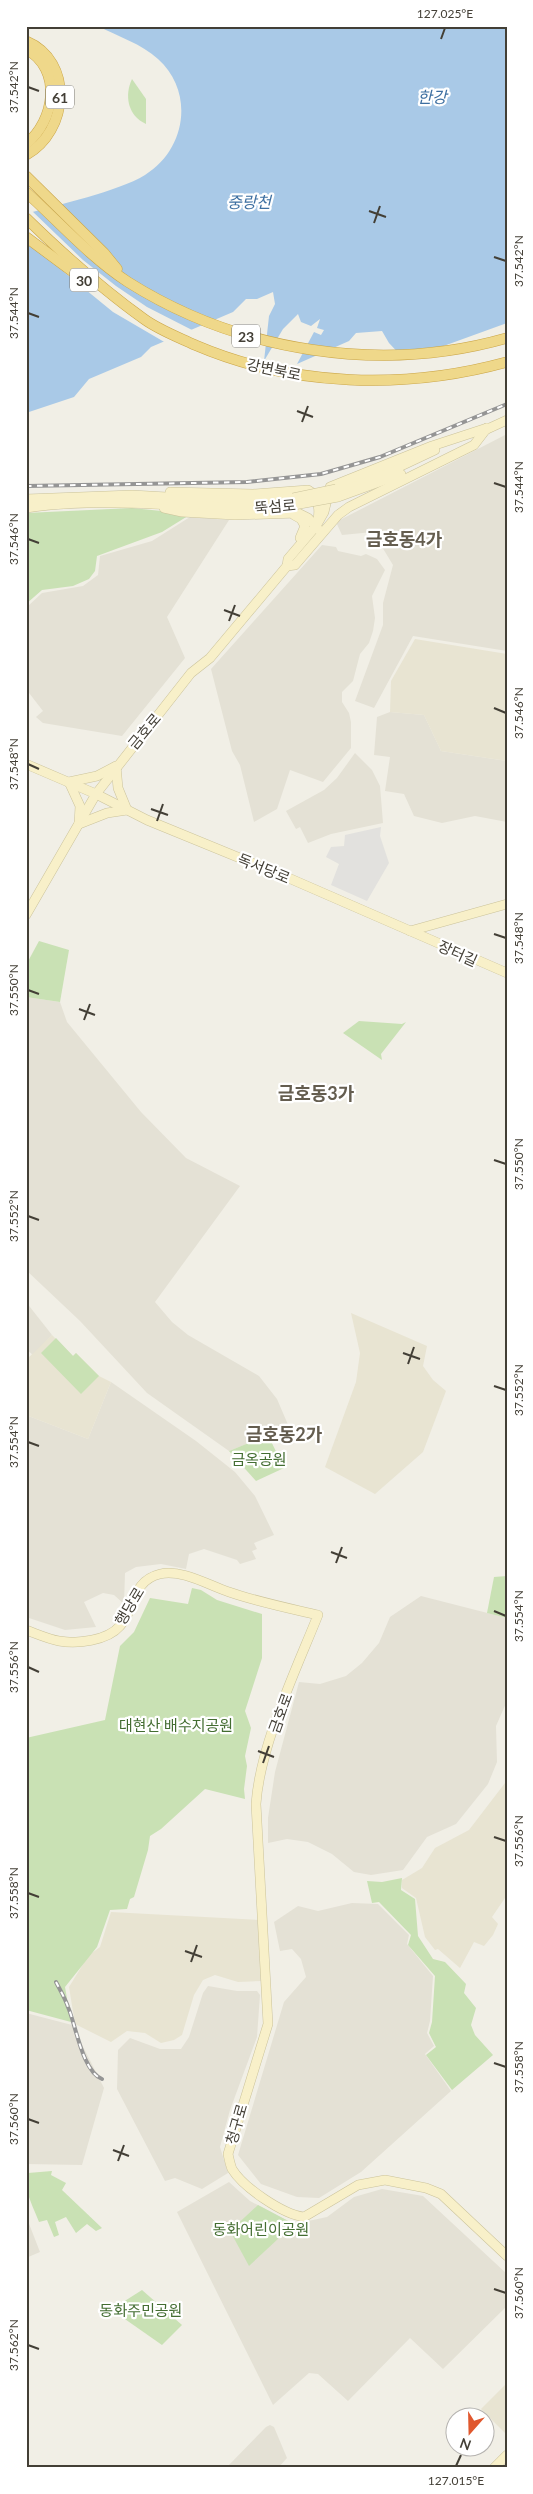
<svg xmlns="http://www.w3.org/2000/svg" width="533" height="2494" font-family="Lato,'Noto Sans KR',sans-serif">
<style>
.residential{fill:#e4e1d5}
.education{fill:#e8e4d2}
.green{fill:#c9e1b4}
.parking{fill:#e2e1de}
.water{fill:#a9c9e7}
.pier{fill:#f1efe6}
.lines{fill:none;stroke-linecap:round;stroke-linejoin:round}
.secondary-casing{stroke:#cbc39b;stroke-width:10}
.trunk-casing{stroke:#caa547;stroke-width:11}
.secondary{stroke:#f8f0c9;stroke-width:9}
.trunk{stroke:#efd88a;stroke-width:10}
.rail-casing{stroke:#959595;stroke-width:4}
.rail{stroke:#fff;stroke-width:2;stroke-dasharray:5.5;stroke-linecap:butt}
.secondary-bridge-casing{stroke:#cbc39b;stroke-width:10;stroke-linecap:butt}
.secondary-bridge{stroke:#f8f0c9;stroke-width:9}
.ticks{fill:none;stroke:#433f36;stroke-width:2}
.labels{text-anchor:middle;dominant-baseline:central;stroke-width:4.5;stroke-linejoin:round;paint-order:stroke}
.shield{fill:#fff;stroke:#7b7972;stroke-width:1}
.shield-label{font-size:14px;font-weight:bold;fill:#433f36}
.street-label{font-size:15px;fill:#433f36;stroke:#fff}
.park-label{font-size:15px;fill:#436d31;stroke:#fff}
.water-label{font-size:16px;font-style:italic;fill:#3d6fa1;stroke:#fff}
.quarter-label{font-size:18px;font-weight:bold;fill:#645d4f;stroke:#fff}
.neatline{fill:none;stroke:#433f36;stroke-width:2}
.ticks-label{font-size:12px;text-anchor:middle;fill:#433f36}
</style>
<rect width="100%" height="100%" fill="#f1efe6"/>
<g class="residential">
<path d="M507,434V651L413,636L374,708L355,701L383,625V603L393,565L373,532L342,535L336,522Z"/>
<path d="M190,517L229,520L167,617L185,658L122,736L43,723L36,717L43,711L26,689V608L42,593L83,586L98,575L100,556L152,541Z"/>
<path d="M322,545L336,547L338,551L361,556L366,554L377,559L385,570L372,596L375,618L373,631L369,643L360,654L353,681L342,692V702L349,713L351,722V748L323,782L290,770L277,809L254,822L240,765L232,751L211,669Z"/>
<path d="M390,712L424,715L441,751L507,761V822L475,816L442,823L414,816L404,794L385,791L390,757L374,755L377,717Z"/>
<path d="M355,753L372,770L380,786L383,823L331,834L308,843L300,827L296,829L286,811L324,790L337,778Z"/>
<path d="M26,997L60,1002L67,1022L141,1112L186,1158L240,1186L155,1302L172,1322L188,1335L259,1376L277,1399L289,1427L229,1451L147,1393L80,1321L26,1270Z"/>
<path d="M26,1302L52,1335L33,1355L26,1349Z"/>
<path d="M111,1382L196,1441L235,1472L255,1496L274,1535L254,1543L257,1549L252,1551L256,1559L240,1564L237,1560L204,1549L189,1554L186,1569L161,1564L136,1567L125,1573L124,1604L114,1595L103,1593L84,1602L96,1627L65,1630L26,1617V1415L88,1439Z"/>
<path d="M421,1596L507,1618V1701L496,1726L497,1762L488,1784L456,1824L427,1837L403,1870L371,1875L354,1872L332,1854L308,1842L287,1839L268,1843V1818L275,1772L299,1682L320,1684L346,1676L362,1663L379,1643L390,1617Z"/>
<path d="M352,1903L378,1904L409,1935L407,1944L433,1976L430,2021L427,2033L434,2046L425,2054L451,2091L361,2172L319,2198L297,2197L261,2184L238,2155L284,2002L306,1977L301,1959L292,1949L280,1951L274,1922L298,1906L318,1911Z"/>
<path d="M208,1986L237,1991H257L260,1995L257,2037L230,2110L220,2147L228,2173L202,2189L175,2178L165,2181L117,2089L118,2050L130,2038L160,2049H181L189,2037L203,1993Z"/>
<path d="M26,2013L72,2025L104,2088L82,2165L26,2164Z"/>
<path d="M229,2182L250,2201L294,2224L327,2217L354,2197L382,2189L423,2196L507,2274V2306L443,2369L410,2338L348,2401L318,2374L309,2373L273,2405L177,2212Z"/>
<path d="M26,2216L40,2252L26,2258Z"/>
<path d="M270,2425L274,2427L287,2458L278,2468H226L266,2427Z"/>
</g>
<g class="education">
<path d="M415,639L507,654V761L441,751L424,715L390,712L391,681Z"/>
<path d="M351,1313L427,1346L423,1366L433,1380L446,1391L423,1452L375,1494L325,1467L356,1382L360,1353Z"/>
<path d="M52,1335L73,1356L76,1353L99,1376L111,1382L88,1439L26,1415V1360Z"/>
<path d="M505,1783L507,1895L492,1917L498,1924L493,1935L484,1946L474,1942L460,1968L438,1949L435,1950L425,1937L416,1898L402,1888V1880L422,1868L435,1848L469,1830Z"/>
<path d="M111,1912L260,1920L262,1981L238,1982L215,1975L203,1980L194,1995L182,2035L174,2040L161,2043L145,2033L127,2031L111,2042L75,2024L69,1987L88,1956L100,1947Z"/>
<path d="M507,2383V2435L481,2409Z"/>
</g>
<g class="green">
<path d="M132,79L146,99V124C128,116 124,96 132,79Z"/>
<path d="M132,508L191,514L162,532L97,556L95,571L89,579L73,586L42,590L26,604V513Z"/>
<path d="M39,941L69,950L60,1002L26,997V965Z"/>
<path d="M359,1021L402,1024L406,1022L381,1054L382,1060L343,1033Z"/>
<path d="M56,1338L73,1356L76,1353L99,1376L81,1394L41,1353Z"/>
<path d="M268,1435L284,1468L256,1481L229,1451Z"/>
<path d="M507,1576V1618L487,1613L494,1577Z"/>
<path d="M192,1588L201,1590L217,1600L262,1614V1658L245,1711L251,1728L245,1756L247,1766L244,1789L245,1799L205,1789L161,1829L150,1836L148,1850L134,1897L130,1899L127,1909L110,1910L97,1947L65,1987L71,2022L26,2010V1738L105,1720L120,1646L134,1632L150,1598L188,1604Z"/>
<path d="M402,1878L401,1890L415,1899L418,1936L433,1959L445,1962L466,1984L464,1993L476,2008L471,2025L475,2035L493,2055L452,2090L426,2055L436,2047L429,2033L432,2022L435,1976L408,1945L411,1935L379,1902L372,1903L367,1881L382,1882Z"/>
<path d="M52,2171L51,2175L66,2183L62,2190L102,2228L96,2231L87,2224L76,2233L66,2217L55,2222L59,2235L54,2237L47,2220L39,2222C34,2208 22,2188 28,2173Z"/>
<path d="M258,2205L294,2224L249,2266L230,2231Z"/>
<path d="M142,2290L182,2325L162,2345L122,2317L120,2304Z"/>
</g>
<path class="parking" d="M381,827L380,836L389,863L367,901L331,885L339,864L326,857L331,847L344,846L345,835Z"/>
<path class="water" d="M98,26H507V323L405,360L389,343L382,331L356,333L349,341L297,364L314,332L321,335L324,330L317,328L320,319L311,326L301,322L298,314L283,329L264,361L269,316L275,304L273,292L257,299H246L233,312L151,347L141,357L89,379L74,397L26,413V214C59,204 117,192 145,175C186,150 195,92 158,59C142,44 117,36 98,26Z"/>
<path class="pier" d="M31,210L83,260L116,286L147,307L194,331L166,343L113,312L26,241V211Z"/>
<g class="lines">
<defs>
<g id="secondary">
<path d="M483,431L507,420"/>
<path d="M336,489L382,475L435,450"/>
<path d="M170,492L253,494L308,490C318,495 320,509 318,519"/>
<path d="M338,497L401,474"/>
<path d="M26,499L132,495L237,501L293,498"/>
<path d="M26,508C115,494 205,513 294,505"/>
<path d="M164,508L182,512L235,515L298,513L308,518L319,530"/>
<path d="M294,515L301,519L305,526L300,538"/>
<path d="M287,566L295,565L338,515L349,507L474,445L487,428"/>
<path d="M26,764L96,794L147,820L284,876L507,973"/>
<path d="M116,766L118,788L127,810L107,813L79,824L80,806L69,782L97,776Z"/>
<path d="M26,915L96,794L191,673L210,658L287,566L288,559L316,526L324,512L330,487L432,446L487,428"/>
<path d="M410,931L507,904"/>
<path d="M26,1630C37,1634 48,1639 59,1641C77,1644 107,1641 120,1626C136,1609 131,1581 160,1574C182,1569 208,1585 229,1592C258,1602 288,1608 318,1615C296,1670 260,1745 256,1804L268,2024L228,2154C229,2159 230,2164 232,2169C243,2187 282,2214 304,2217L358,2185L385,2180L426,2188L441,2194L507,2256"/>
<path d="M494,2468L507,2455"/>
</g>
<g id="trunk">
<path d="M26,41C74,61 69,131 26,155"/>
<path d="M26,49C63,69 55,121 26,144"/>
<path d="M26,176L104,253L117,269"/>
<path d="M26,192C59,222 91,258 128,282C239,352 381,374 507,338"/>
<path d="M26,218C63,254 102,289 144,319C159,330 178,337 195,345C293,387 405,390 507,362"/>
<path d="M26,237L92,286"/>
</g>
</defs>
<use href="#secondary" class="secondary-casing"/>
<use href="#trunk" class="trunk-casing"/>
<use href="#secondary" class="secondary"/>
<use href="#trunk" class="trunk"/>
<defs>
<g id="rail">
<path d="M26,486L247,482L321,474L380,457L507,404"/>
<path d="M56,1982C60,1990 65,1998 68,2007C76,2025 82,2071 102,2079"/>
</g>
</defs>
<use href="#rail" class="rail-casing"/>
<use href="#rail" class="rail"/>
<defs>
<g id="secondary-bridge">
<path d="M293,498L336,489"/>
<path d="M294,505L338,497"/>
</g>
</defs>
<use href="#secondary-bridge" class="secondary-bridge-casing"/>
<use href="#secondary-bridge" class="secondary-bridge"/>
</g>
<path class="ticks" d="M441,39L445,28M28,87L39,91M369,211L386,217M374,223L380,206M494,257L506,261M28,313L39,317M297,411L313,417M302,422L308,406M494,483L506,487M28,539L39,543M224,610L240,616M229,621L235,605M494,708L506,713M28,764L39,769M151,809L168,815M157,821L163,804M494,934L506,938M28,990L39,994M79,1009L95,1015M84,1020L90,1004M494,1160L506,1164M28,1216L39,1220M403,1353L420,1359M408,1364L414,1347M494,1386L506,1390M28,1442L39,1446M331,1552L347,1558M336,1563L342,1547M494,1611L506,1616M28,1667L39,1672M258,1751L274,1757M263,1763L269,1746M494,1837L506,1841M28,1893L39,1897M185,1951L202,1957M191,1962L197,1945M494,2063L506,2067M28,2119L39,2123M113,2150L129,2156M118,2161L124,2145M494,2289L506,2293M28,2345L39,2349M456,2466L461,2455"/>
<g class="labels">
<g class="shield">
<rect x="46" y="85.5" width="28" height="23" rx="4"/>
<rect x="70" y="268.5" width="28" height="23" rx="4"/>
<rect x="232" y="324.5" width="28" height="23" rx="4"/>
</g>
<g class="shield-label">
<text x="60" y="97">61</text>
<text x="84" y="280">30</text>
<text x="246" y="336">23</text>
</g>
<g class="street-label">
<text transform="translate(274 369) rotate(12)">강변북로</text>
<text transform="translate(275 506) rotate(-5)">뚝섬로</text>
<text transform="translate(144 731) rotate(-50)">금호로</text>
<text transform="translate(264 868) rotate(22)">독서당로</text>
<text transform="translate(458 953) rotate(24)">장터길</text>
<text transform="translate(129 1606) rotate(-59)">행당로</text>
<text transform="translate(280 1713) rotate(-70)">금호로</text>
<text transform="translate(236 2124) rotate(-74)">청구로</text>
</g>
<g class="park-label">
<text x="259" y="1459">금옥공원</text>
<text x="176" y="1725">대현산 배수지공원</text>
<text x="261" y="2229">동화어린이공원</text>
<text x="141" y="2310">동화주민공원</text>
</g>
<g class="water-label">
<text x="432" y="96">한강</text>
<text x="249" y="201">중랑천</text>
</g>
<g class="quarter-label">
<text x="404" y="539">금호동4가</text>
<text x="316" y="1093">금호동3가</text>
<text x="284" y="1434">금호동2가</text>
</g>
</g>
<rect width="533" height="2494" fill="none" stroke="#ffffff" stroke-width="55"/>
<g transform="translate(470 2432) rotate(200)"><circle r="24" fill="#ffffff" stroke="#b4b2af"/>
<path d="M0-4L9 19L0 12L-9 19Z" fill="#e0582e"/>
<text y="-8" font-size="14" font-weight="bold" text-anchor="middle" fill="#433f36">N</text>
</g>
<rect x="28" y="28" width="478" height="2438" class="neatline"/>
<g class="ticks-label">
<text x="445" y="18">127.025°E</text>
<text transform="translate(14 87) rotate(-90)" y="4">37.542°N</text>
<text transform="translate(519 261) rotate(-90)" y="4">37.542°N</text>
<text transform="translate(14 313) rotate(-90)" y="4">37.544°N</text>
<text transform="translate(519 487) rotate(-90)" y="4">37.544°N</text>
<text transform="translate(14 539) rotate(-90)" y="4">37.546°N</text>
<text transform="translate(519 713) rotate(-90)" y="4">37.546°N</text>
<text transform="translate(14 764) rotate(-90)" y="4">37.548°N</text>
<text transform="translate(519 938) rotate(-90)" y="4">37.548°N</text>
<text transform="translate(14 990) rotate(-90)" y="4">37.550°N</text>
<text transform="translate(519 1164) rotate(-90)" y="4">37.550°N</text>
<text transform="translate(14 1216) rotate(-90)" y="4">37.552°N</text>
<text transform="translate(519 1390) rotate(-90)" y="4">37.552°N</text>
<text transform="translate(14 1442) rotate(-90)" y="4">37.554°N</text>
<text transform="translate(519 1616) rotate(-90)" y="4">37.554°N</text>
<text transform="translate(14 1667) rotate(-90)" y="4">37.556°N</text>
<text transform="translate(519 1841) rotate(-90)" y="4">37.556°N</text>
<text transform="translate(14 1893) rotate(-90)" y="4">37.558°N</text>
<text transform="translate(519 2067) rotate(-90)" y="4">37.558°N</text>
<text transform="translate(14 2119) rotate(-90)" y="4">37.560°N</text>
<text transform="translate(519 2293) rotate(-90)" y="4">37.560°N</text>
<text transform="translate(14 2345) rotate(-90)" y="4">37.562°N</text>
<text x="456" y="2485">127.015°E</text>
</g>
</svg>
